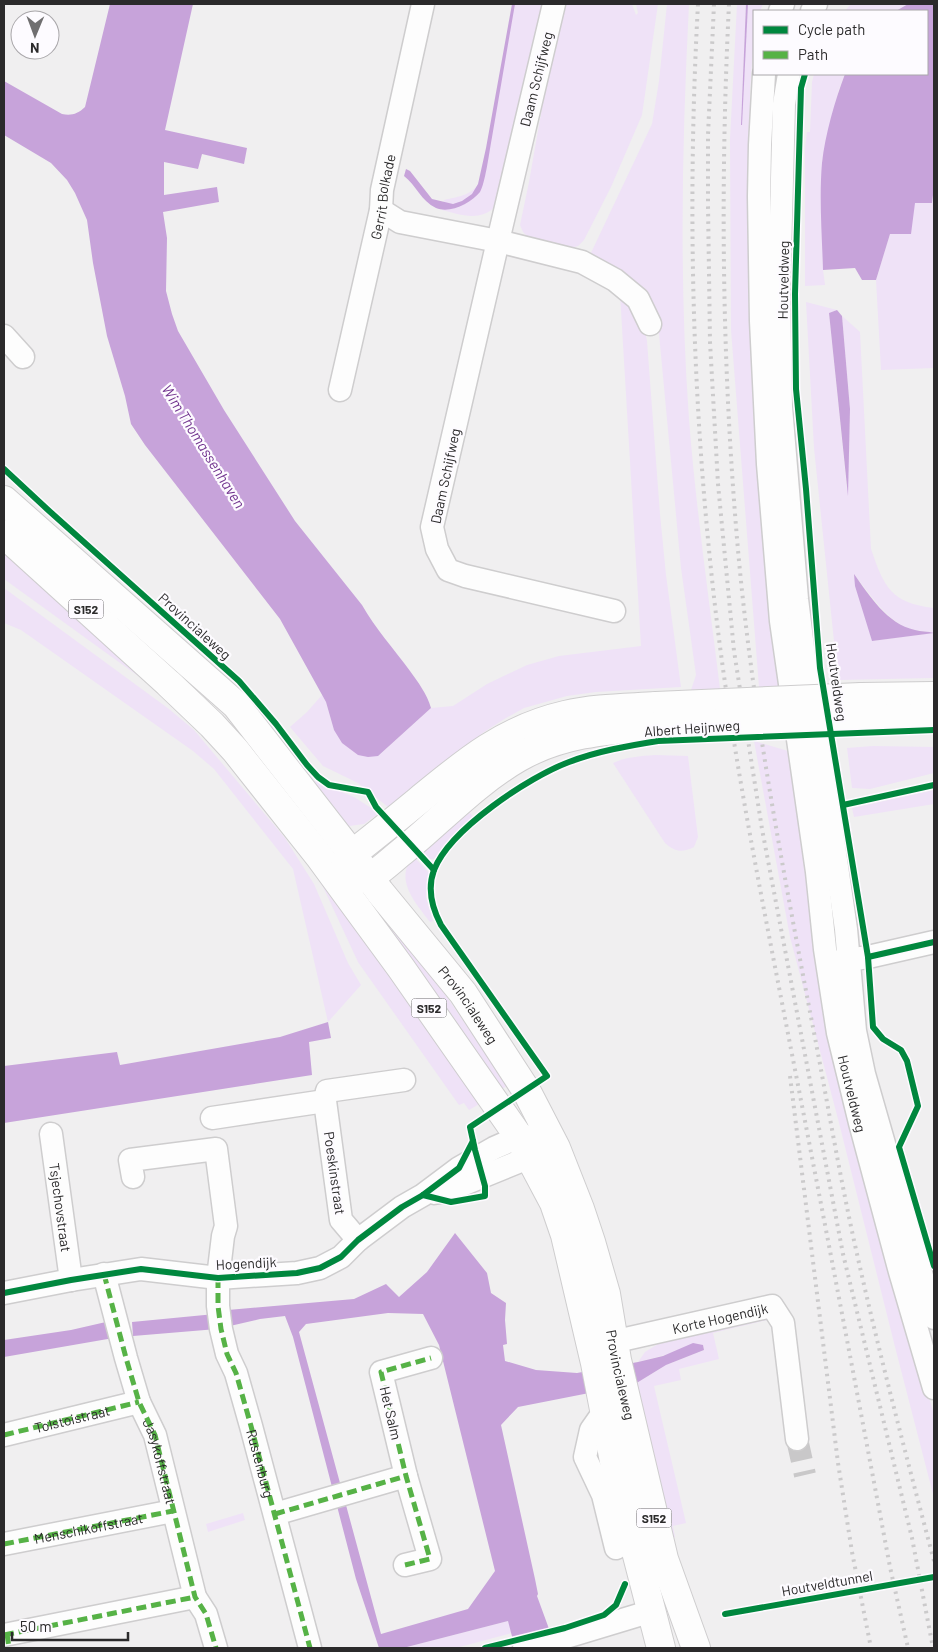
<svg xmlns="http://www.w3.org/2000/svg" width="938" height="1652" font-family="Barlow,sans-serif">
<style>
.green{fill:#efe2f7;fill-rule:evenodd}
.water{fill:#c7a3da;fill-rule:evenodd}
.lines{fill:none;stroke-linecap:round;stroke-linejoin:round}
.minor-tunnel{stroke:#c9c8c9;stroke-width:22;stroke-dasharray:22 11;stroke-linecap:butt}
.minor-casing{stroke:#cecdce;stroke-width:25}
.major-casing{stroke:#cecdce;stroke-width:30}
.minor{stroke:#fdfdfd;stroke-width:22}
.major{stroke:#fdfdfd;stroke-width:28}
.rail{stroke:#cbcacb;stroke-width:4;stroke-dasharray:2.5 5;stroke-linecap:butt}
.major-bridge-casing{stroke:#cecdce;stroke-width:30;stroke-linecap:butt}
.major-bridge{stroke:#fdfdfd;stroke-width:28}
.quiet{stroke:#56b246;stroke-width:5;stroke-dasharray:10 5;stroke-linecap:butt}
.cycleway-casing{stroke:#fdfbff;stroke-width:9}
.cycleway{stroke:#00873e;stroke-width:6}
.labels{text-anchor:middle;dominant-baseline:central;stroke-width:4.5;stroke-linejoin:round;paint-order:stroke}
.shield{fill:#fdfbff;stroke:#6a696b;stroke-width:1}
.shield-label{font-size:12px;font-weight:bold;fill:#2b2a2b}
.street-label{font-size:14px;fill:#2b2a2b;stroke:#fdfbff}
.water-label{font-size:15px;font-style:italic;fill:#71338e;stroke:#fdfbff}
</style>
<rect width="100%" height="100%" fill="#f0eff0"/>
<g class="green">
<path d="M514,4H546L496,206C480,222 461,215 442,210L444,200C460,196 472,196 481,180Z"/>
<path d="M566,4H632L636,15L638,13L636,4H658L642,115L611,187L584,240L578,246L571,248L529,238L523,232L520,225L529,182L545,91Z"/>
<path d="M667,4H689C682,142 679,281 689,419C696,509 709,599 720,689L691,690L696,675L681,568L659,334L653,318L590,255L652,124L659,81Z"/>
<path d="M737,4H746L741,125L748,4H763L760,11H754V35L750,90V264L780,687H759L731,330L730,139Z"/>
<path d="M851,4H908L896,11H845Z"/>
<path d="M814,74H845L839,89L830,125L822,162L823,270L825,285L805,286V149L807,132H810L812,82Z"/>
<path d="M934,188V368L881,370L876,280L890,234L915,203H932Z"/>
<path d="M620,294L643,321L647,341L660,514L666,575L681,687L596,692L567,696L524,708L506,718L484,732L388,807L358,783L323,766L290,727L307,712L322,695L326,702L334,730L378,756L431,708L453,706L487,684L527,665L559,656L641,646Z"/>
<path d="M806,302L837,310L829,313L847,490L850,409L842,316L860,332L871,549C884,587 891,603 934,608V678L838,680L814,448ZM854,575C872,595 886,622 913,630C919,631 927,631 932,633L872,641Z"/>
<path d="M4,549L170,699L4,579Z"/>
<path d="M4,588L169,709L194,730L285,838L314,884L348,963L361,985L328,1022L293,869L214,769L193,751L21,630L4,623Z"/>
<path d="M754,741L788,751L797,788L906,1322L934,1414V1498L894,1343L838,1119L790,937Z"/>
<path d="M873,746L934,747V773L870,789L852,788L847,748Z"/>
<path d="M655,755L688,756L698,837L694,847C682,853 675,852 665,843L613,763C626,757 640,756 655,755Z"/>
<path d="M302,776L354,797L379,813L364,824L342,827Z"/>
<path d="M934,790V804L854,817L852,808Z"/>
<path d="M470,813L473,817L451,837L434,859H428L420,849L443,829Z"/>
<path d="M413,856L429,873L426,897L433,921L430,922C415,902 394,880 413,856Z"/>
<path d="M322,876L481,1103L469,1110L464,1103L459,1105L358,962L319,878Z"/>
<path d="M369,889L427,968L497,1070L511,1083L499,1091L363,896Z"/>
<path d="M768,1318L767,1320L713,1333L719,1359L679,1369L681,1380L654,1386L686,1523L673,1526L675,1537L667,1541L635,1384L666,1365L704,1350L703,1345L638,1362L645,1352L658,1344L657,1342Z"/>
<path d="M243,1513L245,1520L208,1532L206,1524Z"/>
<path d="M508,1621L512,1633L456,1648H403Z"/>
</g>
<g class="water">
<path d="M110,4H193L165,130L247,148L244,164L202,154L198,169L164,162V195L217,187L219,202L163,212L167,238L166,291L172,314L178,331L224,410L295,521L362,605C375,628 394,649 410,671C418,682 427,694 431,708L378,756L368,757L358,755L342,743L334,730L326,702L280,619L145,445L131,424L125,396L107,336L93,263L87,220L75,193L67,180L51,163L4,135V81L62,114C71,116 78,114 85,107Z"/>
<path d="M512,4H515C507,50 499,97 491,143C489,154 485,184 480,192C471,203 450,214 436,208C421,201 416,185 404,176L406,169L410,171L432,199L453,204L462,201L472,194L478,184L486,148Z"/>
<path d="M746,4H748L742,125H741Z"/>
<path d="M908,4H934V187L932,203H915L911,234H890L876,280H862L855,268L823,270C822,235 819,198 822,163C825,135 835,100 845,74H927V11H896Z"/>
<path d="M837,310L842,316L850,409L848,496L829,313Z"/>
<path d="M854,574C869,595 887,624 915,630C921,632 928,631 934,633L872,641L855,586Z"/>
<path d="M328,1022L331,1038L309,1042L312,1075L4,1123V1066L117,1052L120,1065L280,1037Z"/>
<path d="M455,1233L487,1273L491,1293L506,1303L505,1320L507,1344L503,1345L505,1361L536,1370L577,1373L638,1362L663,1356L693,1343L703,1345L704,1350L666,1365L635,1384L518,1407L501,1425L535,1579L538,1594L537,1596L556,1648H515L508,1621L403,1648H379L356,1579L293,1337L285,1316L260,1319L217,1329L133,1336L132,1322L215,1314L228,1310L354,1299L386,1284L399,1297L427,1272ZM388,1313L423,1314L439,1345L495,1571L468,1609L381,1634L299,1332L306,1324Z"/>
<path d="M119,1319L125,1336L4,1357V1340L71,1330Z"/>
</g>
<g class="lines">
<path class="minor-tunnel" d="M797,1439L805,1475"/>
<defs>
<g id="minor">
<path d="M554,4L498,241L432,527L437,549L448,570L465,576L614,611"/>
<path d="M780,11L783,4"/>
<path d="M812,11L816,4"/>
<path id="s1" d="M764,74L760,145L759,196L761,321L768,464L781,621L817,872L825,949L838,1033L860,1123L900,1272L934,1388"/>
<path d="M789,74L784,104L779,291L781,407L797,599L807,680L831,825L846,929L855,1031L864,1074L934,1318"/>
<path d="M381,210L400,222L498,241L582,262L615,280L638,299L650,324"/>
<path d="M4,336L23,357"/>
<path id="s2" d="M340,390L381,210L382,190L423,4"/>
<path d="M835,962L868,957L934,942"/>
<path d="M212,1118L325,1101"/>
<path id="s3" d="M51,1134L71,1280"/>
<path id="s4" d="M133,1177L130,1160L216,1149L226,1226L223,1236L218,1278V1306L221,1329L227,1354L236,1373L251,1426L310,1648"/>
<path d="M434,1193L447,1191L518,1162L529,1156L540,1145"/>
<path d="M358,1240L341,1220L325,1101L327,1091L404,1080"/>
<path d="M104,1274L126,1358L139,1402L155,1435L195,1597L206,1614L216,1648"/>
<path d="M4,1293L71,1280L141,1269L218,1278L297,1273L320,1268L341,1257L358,1240L402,1207L423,1195L459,1168L494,1148L519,1137L536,1136"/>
<path id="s5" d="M599,1345L772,1306L783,1323L797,1439"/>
<path d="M605,1410L591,1430L585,1457L603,1495L616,1548"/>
<path id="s6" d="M4,1435L139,1402"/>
<path d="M275,1514L406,1476"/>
<path id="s7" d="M4,1544L173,1511"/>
<path d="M405,1565L430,1559L406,1476L381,1372L431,1358"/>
<path d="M4,1635L195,1597"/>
<path d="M524,1648L566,1637L652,1611"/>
</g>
<g id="major">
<path id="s8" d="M4,500L236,705L352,854L380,892L463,993L526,1090L556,1148L580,1209L591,1242L606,1294L617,1360L664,1559L696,1648"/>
<path d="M4,534L168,683L212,725L235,750L319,856L401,968L519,1137L554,1203L565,1235L595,1363L618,1482L661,1648"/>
<path d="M861,697L934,696"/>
<path d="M862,718L934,719"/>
<path d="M344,869L352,854C374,837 396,819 418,801C464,763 504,729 565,715C595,708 626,708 656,706"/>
<path d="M351,879C357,879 365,879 370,877C379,872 394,858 403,851C441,820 475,783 518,758C561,733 608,730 657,726"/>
</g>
</defs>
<use href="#minor" class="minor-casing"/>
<use href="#major" class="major-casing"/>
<use href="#minor" class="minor"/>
<use href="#major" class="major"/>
<g class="rail">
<path d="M698,4C687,205 692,406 715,606C732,753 762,899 790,1044C824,1218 857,1392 890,1567L908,1648"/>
<path d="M714,4L708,135V205L710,342L718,484L734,651L762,829L843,1254L912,1538L933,1648"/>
<path d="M729,4C720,186 722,368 738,550C752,706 781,859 810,1012C826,1093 839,1174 857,1254C880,1357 907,1459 934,1561"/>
<path d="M790,1076L838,1463L852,1552L871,1648"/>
</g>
<defs>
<g id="major-bridge">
<path d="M656,706L861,697"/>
<path d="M657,726L862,718"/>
</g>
</defs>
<use href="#major-bridge" class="major-bridge-casing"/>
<use href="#major-bridge" class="major-bridge"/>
<g class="quiet">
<path id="s9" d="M104,1274L126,1358L139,1402L155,1435L195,1597L206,1614L216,1648"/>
<path d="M218,1278V1306L221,1329L227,1354L236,1373L251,1426L310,1648"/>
<path d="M4,1435L139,1402"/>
<path d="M275,1514L406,1476"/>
<path d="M4,1544L173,1511"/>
<path d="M405,1565L430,1559L406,1476L381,1372L431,1358"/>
<path d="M7,1634L9,1648"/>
<path d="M4,1635L195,1597"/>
</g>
<defs>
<g id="cycleway">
<path d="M805,74L801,88L795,294L796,389L806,489L820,668L868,957L873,1027L883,1039L901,1050L907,1061L918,1106L899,1147L934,1266"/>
<path d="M4,469L47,509L239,681L276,724L307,765L318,777L329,785L368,792L376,807L434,870"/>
<path d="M843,805L934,785"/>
<path d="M868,957L934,942"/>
<path d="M423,1195L451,1202L485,1196V1186L475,1150L470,1127L547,1076L441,925C432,908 427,889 434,870C450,829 529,777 569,762C598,751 627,746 658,741L934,730"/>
<path d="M4,1293L71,1280L141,1269L218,1278L297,1273L320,1268L341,1257L358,1240L402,1207L423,1195L459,1168L473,1141"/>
<path d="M725,1614L934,1577"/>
<path d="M485,1648L565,1628L604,1615L616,1605L625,1584"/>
</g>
</defs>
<use href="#cycleway" class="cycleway-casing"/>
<use href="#cycleway" class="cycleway"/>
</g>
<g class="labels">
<g class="shield">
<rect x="68.5" y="599.5" width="35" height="19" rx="4"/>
<rect x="411.5" y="998.5" width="35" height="19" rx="4"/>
<rect x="636.5" y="1508.5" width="35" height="19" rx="4"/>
</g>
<g class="shield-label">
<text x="86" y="609">S152</text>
<text x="429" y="1008">S152</text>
<text x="654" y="1518">S152</text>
</g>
<g class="street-label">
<text transform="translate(536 79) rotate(-76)">Daam Schijfweg</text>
<text stroke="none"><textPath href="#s2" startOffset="198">Gerrit Bolkade</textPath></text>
<text transform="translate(783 280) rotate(-89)">Houtveldweg</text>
<text transform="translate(445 476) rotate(-78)">Daam Schijfweg</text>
<text transform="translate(195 626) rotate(42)">Provincialeweg</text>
<text transform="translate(837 682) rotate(82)">Houtveldweg</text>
<text transform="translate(692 728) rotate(-4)">Albert Heijnweg</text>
<text stroke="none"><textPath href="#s8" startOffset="689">Provincialeweg</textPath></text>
<text stroke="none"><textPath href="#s1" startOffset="1026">Houtveldweg</textPath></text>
<text transform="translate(335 1173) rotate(82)">Poeskinstraat</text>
<text stroke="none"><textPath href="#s3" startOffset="74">Tsjechovstraat</textPath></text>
<text transform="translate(246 1263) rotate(-3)">Hogendijk</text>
<text stroke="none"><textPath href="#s5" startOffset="124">Korte Hogendijk</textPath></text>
<text stroke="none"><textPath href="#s8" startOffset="1094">Provincialeweg</textPath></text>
<text transform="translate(391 1413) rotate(77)">Het Salm</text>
<text stroke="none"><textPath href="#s6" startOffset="70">Tolstoistraat</textPath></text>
<text stroke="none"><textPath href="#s9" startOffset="196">Jasykoffstraat</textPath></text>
<text stroke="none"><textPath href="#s4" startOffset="426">Rustenburg</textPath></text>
<text stroke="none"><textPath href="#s7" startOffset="86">Menschikoffstraat</textPath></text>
<text transform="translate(827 1583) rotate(-10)">Houtveldtunnel</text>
</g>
<g class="water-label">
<text transform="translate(204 446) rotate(58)">Wim Thomassenhaven</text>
</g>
</g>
<rect width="938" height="1652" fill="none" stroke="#2b2a2b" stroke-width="10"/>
<rect x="753" y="10" width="175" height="65" fill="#fdfbff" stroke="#a9a7aa"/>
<rect x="763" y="26" width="25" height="8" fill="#00873e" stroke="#a9a7aa"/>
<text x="798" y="35" font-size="15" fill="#2b2a2b">Cycle path</text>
<rect x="763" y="51" width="25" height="8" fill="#56b246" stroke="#a9a7aa"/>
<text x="798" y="60" font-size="15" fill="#2b2a2b">Path</text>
<g transform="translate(35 35) rotate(181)"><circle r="24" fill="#fdfbff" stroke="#a9a7aa"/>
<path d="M0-4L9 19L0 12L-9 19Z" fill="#706f70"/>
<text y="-8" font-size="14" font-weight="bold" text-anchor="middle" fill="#2b2a2b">N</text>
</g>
<path d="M12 1632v8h116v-8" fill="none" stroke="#2b2a2b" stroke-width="2.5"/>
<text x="20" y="1632" font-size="15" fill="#2b2a2b" stroke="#fdfbff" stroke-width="4" paint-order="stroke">50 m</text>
</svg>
